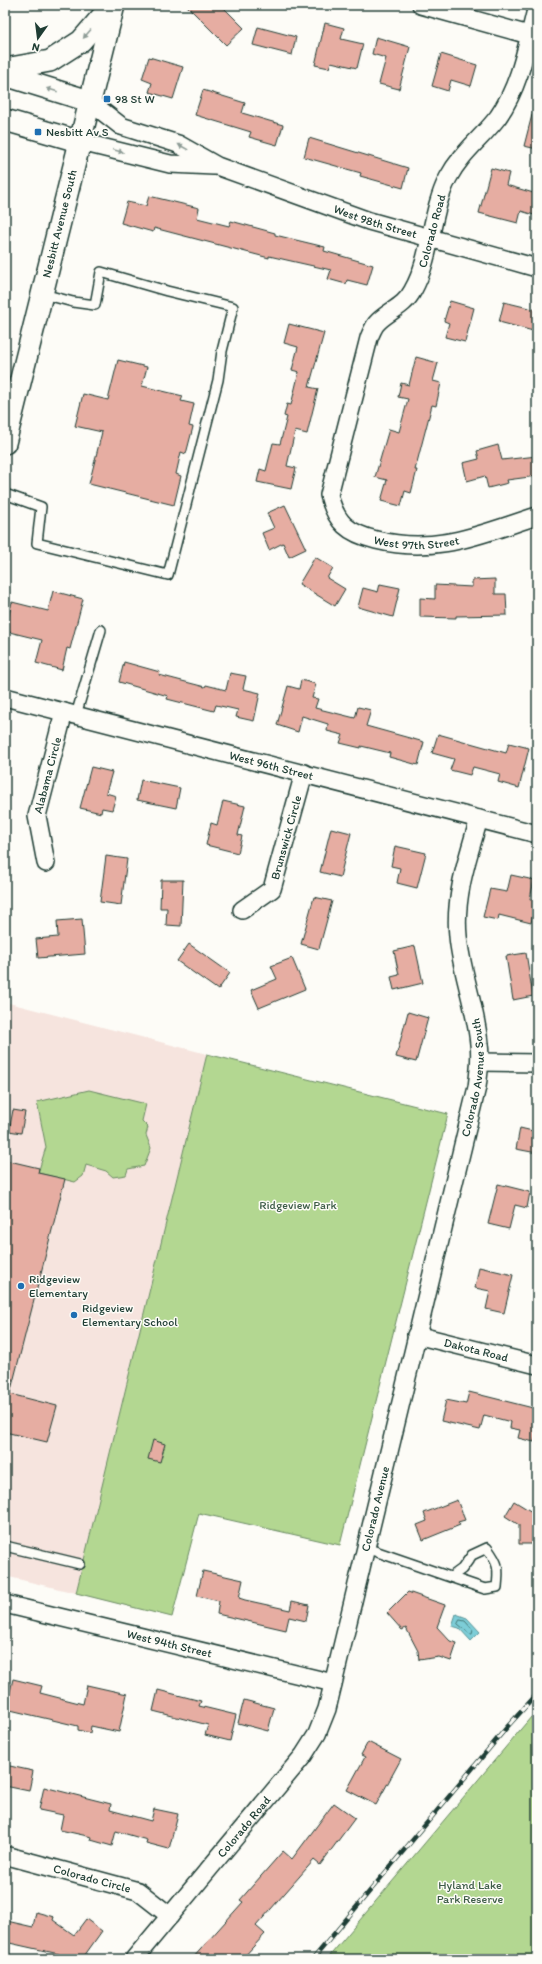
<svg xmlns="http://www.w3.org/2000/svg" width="542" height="1964" font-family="Itim,sans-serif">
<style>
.built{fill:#f6e4de}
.green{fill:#b3d791;stroke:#698a62}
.water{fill:#7dcdd7;stroke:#579396}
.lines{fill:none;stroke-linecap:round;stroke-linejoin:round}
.shore{stroke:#457775;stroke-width:1}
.building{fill:#e6ada2;stroke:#1f3d34}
.service-casing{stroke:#1f3d34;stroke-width:12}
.minor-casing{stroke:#1f3d34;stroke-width:20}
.tertiary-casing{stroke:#1f3d34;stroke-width:24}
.service{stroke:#fdfcf7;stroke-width:9}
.minor{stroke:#fdfcf7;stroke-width:17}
.tertiary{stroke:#fdfcf7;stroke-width:21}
.rail-casing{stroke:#1f3d34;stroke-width:4.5}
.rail{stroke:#fdfcf7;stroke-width:3;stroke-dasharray:9;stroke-linecap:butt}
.oneway{fill:#8e9c96}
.poi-dot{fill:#1f6fb2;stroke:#fdfcf7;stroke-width:1.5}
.labels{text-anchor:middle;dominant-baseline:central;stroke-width:3;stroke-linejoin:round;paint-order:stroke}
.poi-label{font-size:12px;fill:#1f3d34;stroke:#fdfcf7;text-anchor:start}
.street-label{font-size:12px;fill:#1f3d34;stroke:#fdfcf7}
.park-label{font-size:12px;fill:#3d5c47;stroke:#fdfcf7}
</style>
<rect width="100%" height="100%" fill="#fdfcf7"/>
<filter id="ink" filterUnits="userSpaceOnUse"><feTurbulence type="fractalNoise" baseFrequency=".025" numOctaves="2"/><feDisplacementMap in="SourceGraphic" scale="8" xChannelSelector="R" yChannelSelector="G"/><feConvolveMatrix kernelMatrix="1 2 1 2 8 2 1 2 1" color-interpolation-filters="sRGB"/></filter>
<g filter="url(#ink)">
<path class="built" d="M5,1002L207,1054L76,1593L5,1576Z"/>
<g class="green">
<path d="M207,1054L448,1114L340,1545L199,1513L172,1617L76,1593Z"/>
<path d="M89,1090L146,1104L142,1121L148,1127L146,1135L151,1148L144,1166L128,1169L126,1175L113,1177L106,1171L86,1165L83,1176L75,1182L38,1173L46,1147L37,1102Z"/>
<path d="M537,1710V1959H327Z"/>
</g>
<path class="water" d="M456,1614L467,1618L480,1632L471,1641L459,1628L452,1626Z"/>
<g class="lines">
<path class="shore" d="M460,1620L465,1621L473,1630L472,1634H470L458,1624Z"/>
</g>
<g class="building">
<path d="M186,5H221L244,28L226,45Z"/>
<path d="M325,23L344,28L341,39L363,44L357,68L331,62L329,68L315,65Z"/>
<path d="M258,27L296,37L292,55L253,45Z"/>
<path d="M376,37L410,47L399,89L379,84L386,58L372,54Z"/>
<path d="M441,54L477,65L471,86L451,80L448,91L432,86Z"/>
<path d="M149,57L183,67L173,99L149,92L152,83L142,79Z"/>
<path d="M203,90L245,103L242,113L283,125L277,145L249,137L251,132L195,115Z"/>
<path d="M533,111H537V149L524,146Z"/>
<path d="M309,138L408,168L403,188L360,176L361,173L304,157Z"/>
<path d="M491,168L509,173L506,185L537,194V216L521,211L518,223L479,213Z"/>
<path d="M149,196L199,208L197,218L229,226L231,221L275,233V235L325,247L324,251L373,265L367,285L347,280L346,284L328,279L331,270L269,256V258L154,228L153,232L121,223L127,202L146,206Z"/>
<path d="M450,301L474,308L465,342L445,337L449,323L444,321Z"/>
<path d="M504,302L537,310V332L499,322Z"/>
<path d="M289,324L324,333L309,387L318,389L307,434L295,431L287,466L296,468L291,489L257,482L260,469L266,471L273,443L280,444L287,417L284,416L287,404L291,405L299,372L292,370L298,347L284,343Z"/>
<path d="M416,357L438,363L433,381L441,383L436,406L432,405L415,470H417L411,493L405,491L401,506L381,501L387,480L375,477L389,429L399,432L408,399L398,397L401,383L409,385Z"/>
<path d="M118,360L147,367L142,386L183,396L181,401L194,404L189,426L193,427L186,454L181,452L176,474L181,476L174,505L89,484L102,432L75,426L83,394L108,400Z"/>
<path d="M498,445L502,460L537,456V476L507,480L508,483L488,488L485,476L467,481L463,463L479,459L477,451Z"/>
<path d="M285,505L306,549L289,557L283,543L269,550L262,533L274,528L267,513Z"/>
<path d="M315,557L333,568L327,578L345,589L335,606L299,584Z"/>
<path d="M495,579V594H506L507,615L456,616V618L420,617V598L435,599V585L472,587V580Z"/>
<path d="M380,584L400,588L393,617L358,607L363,588L378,592Z"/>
<path d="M53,591L83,599L70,649L67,648L62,670L36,663L42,640L5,631L12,602L48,611Z"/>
<path d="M124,662L160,672L159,675L205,687L206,685L226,690L230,673L246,676L243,689L260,693L254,721L236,717L238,710L216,705L214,711L167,699L168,696L119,682Z"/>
<path d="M301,680L316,684L312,698L318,699L315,708L355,718L358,707L371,710L366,726L424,742L418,765L389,757L390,753L361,746V748L340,743L343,735L327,731L328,724L302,716L298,732L277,725L288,686L299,689Z"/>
<path d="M438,734L506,753L509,743L529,748L519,788L498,782L500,774L473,767L470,775L450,770L454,759L432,753Z"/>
<path d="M91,767L112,772L106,793L116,796L112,810L102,808L101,813L80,808Z"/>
<path d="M141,780L180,788L176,808L137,800Z"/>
<path d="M223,801L245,806L238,835L242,836L238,853L206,845L211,823L217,825Z"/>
<path d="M331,828L351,833L340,877L320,872Z"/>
<path d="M395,846L426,853L417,888L397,883L400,868L391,866Z"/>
<path d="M106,856L127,859L121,905L100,902Z"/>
<path d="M511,875L534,880L530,899L536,900L531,923L499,915L498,920L483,917L490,889L507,892Z"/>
<path d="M161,880H183L181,926L166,925L167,908H160Z"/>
<path d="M314,897L332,901L319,949L301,944Z"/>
<path d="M82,919L85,954L38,958L36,939L58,937L57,921Z"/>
<path d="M189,944L230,973L218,990L177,961Z"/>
<path d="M415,946L423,983L394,990L391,977L399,975L394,951Z"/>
<path d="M526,953L533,996L513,1000L506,956Z"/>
<path d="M292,958L305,989L259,1008L251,990L277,979L271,966Z"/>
<path d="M408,1012L428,1018L416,1062L396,1057Z"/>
<path d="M13,1110L25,1112L21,1133L9,1131Z"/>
<path d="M520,1128L537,1132V1153L516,1149Z"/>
<path d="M5,1160L39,1168L38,1173L65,1179L10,1394L57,1406L47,1442L5,1432Z"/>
<path d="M498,1184L530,1192L527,1208L515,1205L509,1229L488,1224Z"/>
<path d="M479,1267L513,1275L504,1313L486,1309L490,1291L475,1288Z"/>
<path d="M469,1392L537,1409V1431L534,1442L518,1438L520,1430L510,1428L511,1422L484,1415L480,1430L441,1421L446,1400L466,1404Z"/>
<path d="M153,1440L165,1444L160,1462L148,1459Z"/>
<path d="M457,1500L465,1520L458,1522L460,1525L423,1540L417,1525L427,1521L424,1513Z"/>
<path d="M514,1501L537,1515V1544H519V1525L505,1516Z"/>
<path d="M203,1571L243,1580L239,1598L245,1600L290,1610L292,1601L309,1605L306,1621L289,1617L286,1630L217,1614L219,1601L197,1596Z"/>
<path d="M408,1592L445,1605L437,1627L450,1641L457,1643L451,1661L439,1657L419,1660L418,1651L406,1628L402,1630L387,1613Z"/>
<path d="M13,1679L42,1686L40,1693L83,1704L87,1685L127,1694L119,1732L91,1726L90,1733L78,1730V1726L6,1709Z"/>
<path d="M158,1690L201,1701L199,1706L236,1715L230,1741L205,1735L208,1725L153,1711Z"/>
<path d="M244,1700L274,1708L268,1731L238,1723Z"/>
<path d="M368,1742L401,1759L376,1805L347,1790L365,1757L361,1755Z"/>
<path d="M5,1765L33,1771L29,1791L5,1786Z"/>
<path d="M44,1787L111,1804L110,1810L151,1821L154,1809L178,1814L169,1849L146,1843L147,1840L116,1831L112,1846L91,1840L92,1837L60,1830L63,1815L39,1810Z"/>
<path d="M334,1803L355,1818L320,1865L314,1860L256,1926L265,1934L242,1959H192L243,1902L240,1900L283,1851L292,1859Z"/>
<path d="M36,1912L54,1917L53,1920L74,1935L86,1919L102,1931L82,1959H55L59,1954L5,1942L7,1921L33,1927Z"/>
</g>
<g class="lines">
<defs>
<g id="service">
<path d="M5,494L41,507L37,543L168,575L218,380L222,351L233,307L167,291L101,272L95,305L73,302L43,294"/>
<path d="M76,715L101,630"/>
<path d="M5,1546L80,1564"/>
<path d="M366,1548L485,1589L497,1587C499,1568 499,1564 487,1548L472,1555L462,1569L451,1577"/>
</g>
<g id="minor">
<path d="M421,5L529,35"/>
<path id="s1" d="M537,6C527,44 521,84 498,117C482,138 461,153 448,178C430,213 432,256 413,290C404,308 387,311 376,324C373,328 371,333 369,338L329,495C336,523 348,533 376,540C437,555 480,534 537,516"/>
<path id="s2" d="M89,101L121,126L178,144L217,166L369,221L537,268"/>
<path d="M81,142L170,164L214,166"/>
<path id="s3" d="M5,697L537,834"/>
<path id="s4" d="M46,863L37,816L64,712"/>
<path id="s5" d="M242,910L272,889L304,773"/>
<path d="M480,1062L537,1063"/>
<path id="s6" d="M416,1335L537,1365"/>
<path id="s7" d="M5,1604L333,1683"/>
<path id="s8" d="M8,1856L138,1891L170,1916"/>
<path id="s9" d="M134,1959L303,1756L317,1734L327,1709L477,1087C479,1072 481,1058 479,1044C476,1007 461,972 458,936C454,896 468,857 479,819"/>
</g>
<g id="tertiary">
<path d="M5,69L50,61L81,41L112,5"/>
<path d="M5,75L89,101"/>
<path d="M5,120L81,142"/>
<path id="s10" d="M5,443L114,5"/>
</g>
</defs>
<use href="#service" class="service-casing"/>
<use href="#minor" class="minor-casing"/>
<use href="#tertiary" class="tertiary-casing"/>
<use href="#service" class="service"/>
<use href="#minor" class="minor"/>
<use href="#tertiary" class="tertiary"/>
<defs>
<path id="rail" d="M313,1959L508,1726L537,1694"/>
</defs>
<use href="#rail" class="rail-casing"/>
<use href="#rail" class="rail"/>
</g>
<defs><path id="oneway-solid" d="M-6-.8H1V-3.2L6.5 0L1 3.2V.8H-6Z"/></defs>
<g class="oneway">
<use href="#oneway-solid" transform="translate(87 34) rotate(131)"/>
<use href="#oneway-solid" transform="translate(52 90) rotate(-162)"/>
<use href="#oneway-solid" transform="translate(183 147) rotate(-151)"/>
<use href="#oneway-solid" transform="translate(118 151) rotate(14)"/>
</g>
</g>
<g class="poi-dot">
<rect x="103" y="95" width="8" height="8" rx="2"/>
<rect x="34" y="128" width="8" height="8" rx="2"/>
<circle cx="21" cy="1286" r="4"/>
<circle cx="74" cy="1315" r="4"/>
</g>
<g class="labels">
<g class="poi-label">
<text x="115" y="99">98 St W</text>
<text x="46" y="132">Nesbitt Av S</text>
<text x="29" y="1279">Ridgeview<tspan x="29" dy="14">Elementary</tspan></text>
<text x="82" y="1308">Ridgeview<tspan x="82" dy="14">Elementary School</tspan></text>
</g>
<g class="street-label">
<text stroke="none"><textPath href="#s2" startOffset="313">West 98th Street</textPath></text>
<text stroke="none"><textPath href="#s10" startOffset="226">Nesbitt Avenue South</textPath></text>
<text transform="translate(432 231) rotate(-75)">Colorado Road</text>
<text stroke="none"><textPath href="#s1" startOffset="654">West 97th Street</textPath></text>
<text stroke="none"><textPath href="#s3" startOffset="275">West 96th Street</textPath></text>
<text stroke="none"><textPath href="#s4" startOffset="90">Alabama Circle</textPath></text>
<text stroke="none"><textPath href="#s5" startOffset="90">Brunswick Circle</textPath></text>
<text stroke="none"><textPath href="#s9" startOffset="966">Colorado Avenue South</textPath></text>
<text stroke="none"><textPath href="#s6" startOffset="62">Dakota Road</textPath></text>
<text stroke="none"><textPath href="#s9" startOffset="523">Colorado Avenue</textPath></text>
<text stroke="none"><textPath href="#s7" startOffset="169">West 94th Street</textPath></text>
<text stroke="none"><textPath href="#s9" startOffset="172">Colorado Road</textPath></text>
<text stroke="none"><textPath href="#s8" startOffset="87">Colorado Circle</textPath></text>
</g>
<g class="park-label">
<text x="298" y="1205">Ridgeview Park</text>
<text x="470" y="1885">Hyland Lake<tspan x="470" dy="14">Park Reserve</tspan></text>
</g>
</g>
<rect width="542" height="1964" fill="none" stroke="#fdfcf7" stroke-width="20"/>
<rect x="10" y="10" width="522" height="1944" fill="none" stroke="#1f3d34" stroke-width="1.5" filter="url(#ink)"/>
<g transform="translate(38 38) rotate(194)" stroke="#fdfcf7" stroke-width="3" paint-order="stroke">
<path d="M0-3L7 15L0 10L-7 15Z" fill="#1f3d34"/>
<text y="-6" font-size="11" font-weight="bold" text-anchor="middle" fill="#1f3d34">N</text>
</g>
</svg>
